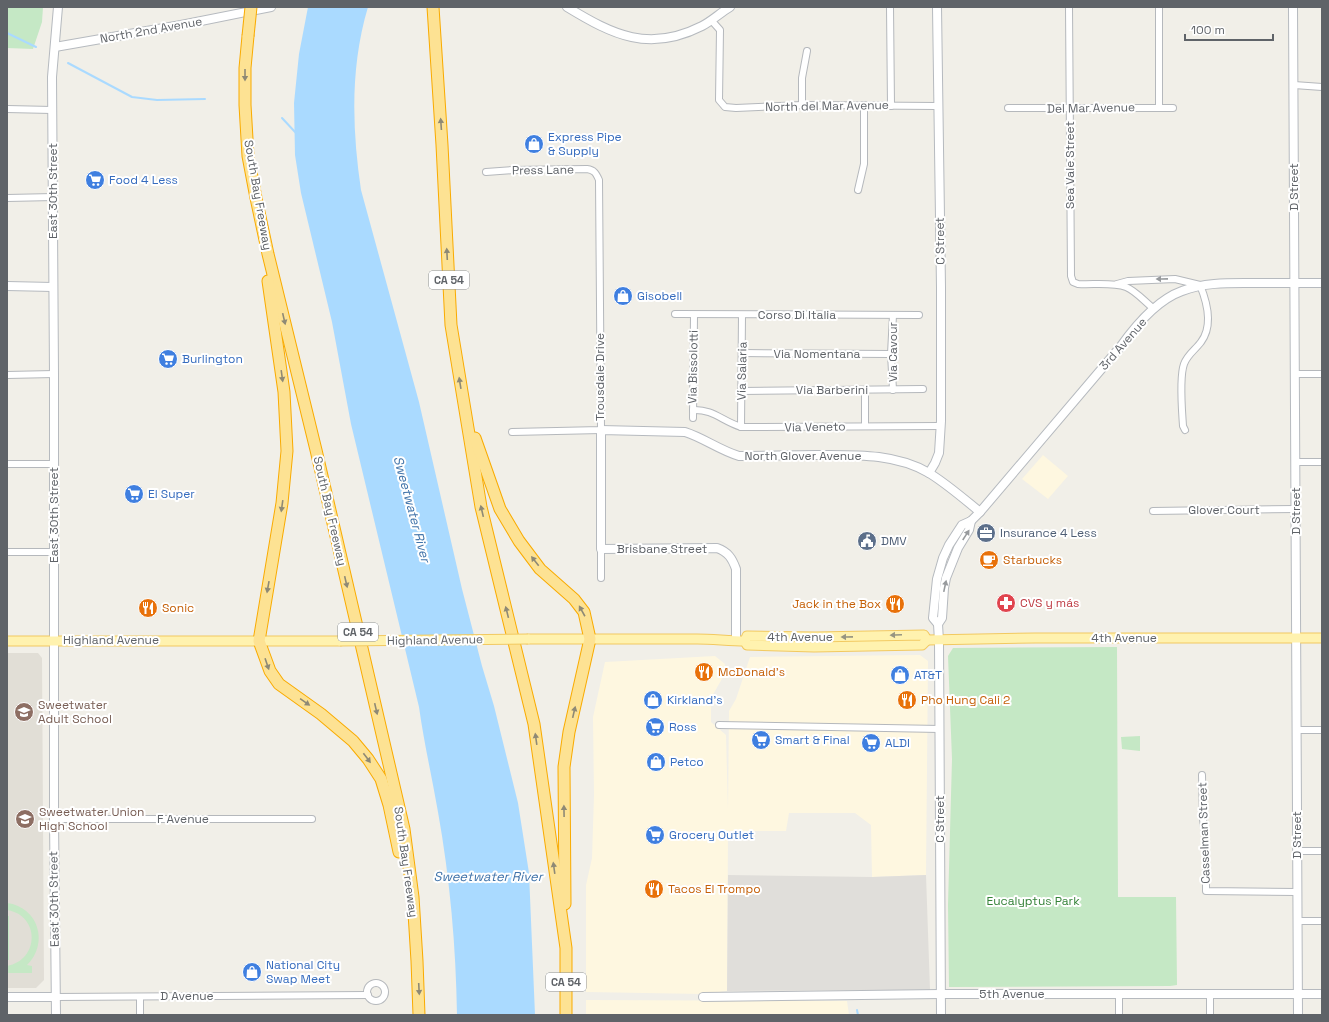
<svg xmlns="http://www.w3.org/2000/svg" width="1329" height="1022" font-family="'Space Grotesk',sans-serif">
<style>
.commercial{fill:#fef7e0}
.industrial{fill:#e0deda}
.education{fill:#e1ded6}
.green{fill:#c5e8c5}
.water{fill:#aadaff}
.lines{fill:none;stroke-linecap:round;stroke-linejoin:round}
.stream{stroke:#aadaff;stroke-width:2}
.street-casing{stroke:#b5b8bc;stroke-width:8}
.secondary-casing{stroke:#b6babf;stroke-width:10}
.primary-casing{stroke:#f2c960;stroke-width:11}
.highway-casing{stroke:#f9ab00;stroke-width:13}
.street{stroke:#fff;stroke-width:6}
.secondary{stroke:#fff;stroke-width:8}
.primary{stroke:#fff2af;stroke-width:9}
.highway{stroke:#fde293;stroke-width:11}
.primary-bridge-casing{stroke:#f2c960;stroke-width:11;stroke-linecap:butt}
.highway-bridge-casing{stroke:#f9ab00;stroke-width:13;stroke-linecap:butt}
.primary-bridge{stroke:#fff2af;stroke-width:9}
.highway-bridge{stroke:#fde293;stroke-width:11}
.oneway{fill:#8e8975}
.oneway2{fill:#979a9d}
.oneway3{fill:#979581}
.labels{text-anchor:middle;dominant-baseline:central;stroke-width:4;stroke-linejoin:round;paint-order:stroke}
.shield{fill:#fff;stroke:#8f9295;stroke-width:1}
.shield-label{font-size:11px;font-weight:bold;fill:#5f6368}
.street-label{font-size:12px;fill:#5f6368;stroke:#fff}
.shop-label{font-size:12px;fill:#366cbe;stroke:#fff;text-anchor:start}
.service-label{font-size:12px;fill:#4e5e75;stroke:#fff;text-anchor:start}
.food-label{font-size:12px;fill:#c56008;stroke:#fff;text-anchor:start}
.health-label{font-size:12px;fill:#be3a42;stroke:#fff;text-anchor:start}
.education-label{font-size:12px;fill:#785e54;stroke:#fff;text-anchor:start}
.park-label{font-size:12px;fill:#348238;stroke:#fff}
.water-label{font-size:13px;font-style:italic;fill:#4174aa;stroke:#fff}
</style>
<rect width="100%" height="100%" fill="#f1efe8"/>
<g class="commercial">
<path d="M1043,455L1068,476L1048,499L1022,479Z"/>
<path d="M920,655L928,661L926,875L872,877L871,825L855,813H789L786,831H728L727,991L703,994L586,992V885L592,858L594,795L593,717L605,662L715,656L725,664L723,677L711,698V722L726,735L728,810L729,711L736,699L750,657Z"/>
<path d="M586,1000L847,1001L849,1015H586Z"/>
</g>
<path class="industrial" d="M728,875L872,877L926,875L930,990L727,991Z"/>
<path class="education" d="M7,653H38L42,658L44,980L36,988H7Z"/>
<g class="green">
<path d="M7,7H43L42,22L33,49L7,48Z"/>
<path d="M1117,647L1118,897H1176L1177,985L1170,986L949,987L948,905L952,759L948,656L953,648Z"/>
<path d="M1140,736V751L1122,749L1121,737Z"/>
<path d="M7,903C39,907 49,944 27,965L32,966V973H7V966C40,960 40,915 7,910Z"/>
<rect x="7" y="916" width="2" height="44"/>
</g>
<path class="water" d="M308,7H368C350,67 352,129 361,190L419,402L462,589L482,666L494,706L518,803L529,873L535,1015H457C456,947 450,879 438,812C432,777 424,743 419,707L351,424L332,322L301,193L295,155L294,103L299,54Z"/>
<g class="lines">
<g class="stream">
<path d="M7,33L36,47"/>
<path d="M68,63L132,97L157,100L205,99"/>
<path d="M282,118L296,133"/>
<path d="M857,1010L858,1015"/>
</g>
<defs>
<g id="street">
<path d="M890,7L891,106"/>
<path d="M1069,7L1071,276L1073,282L1078,284C1092,285 1113,282 1126,287C1136,291 1145,302 1154,309"/>
<path d="M1159,7V107"/>
<path d="M712,21L720,30L719,100L725,107L736,108L802,105L937,106"/>
<path d="M1294,85L1322,87"/>
<path d="M802,105V78L807,51"/>
<path d="M1008,108H1173"/>
<path d="M7,109L52,110"/>
<path d="M486,172L513,170L587,169C594,170 596,173 599,180L601,430L512,432"/>
<path d="M858,190L864,164V105"/>
<path d="M7,198L54,197"/>
<path d="M1117,284L1128,281L1175,279L1200,285C1207,302 1213,326 1201,342C1196,349 1187,355 1184,364C1179,378 1182,410 1183,426L1185,430"/>
<path d="M675,314L919,315"/>
<path d="M742,353L891,354"/>
<path d="M1295,374H1322"/>
<path d="M7,375L54,374"/>
<path d="M865,390V426"/>
<path d="M893,390L891,354L893,315"/>
<path d="M741,391L923,389"/>
<path d="M693,410C713,409 722,421 741,427L940,426"/>
<path d="M693,418L694,315"/>
<path d="M741,427L742,315"/>
<path d="M1296,462H1322"/>
<path d="M7,464H54"/>
<path d="M1153,511L1296,509"/>
<path d="M7,552H54"/>
<path d="M601,578V549"/>
<path d="M719,725L940,729"/>
<path d="M1297,730H1322"/>
<path d="M1202,775L1203,819L1206,844V891L1297,892"/>
<path d="M54,819H312"/>
<path d="M1297,851H1322"/>
<path d="M1298,921H1322"/>
<circle cx="376" cy="992" r="9"/>
<path d="M1119,994V1015"/>
<path d="M55,997L368,995"/>
<path d="M140,1015V997"/>
<path d="M1210,1015V993"/>
</g>
<g id="secondary">
<path d="M567,7C613,35 649,53 702,26C712,21 720,13 730,7"/>
<path d="M1293,7L1298,1015"/>
<path d="M55,47L181,25L271,7"/>
<path d="M7,286L53,287"/>
<path d="M929,473L935,463L939,453L941,421V288L937,7"/>
<path d="M938,624L942,618L944,588L946,578L958,548L969,530L971,521"/>
<path d="M736,641V569C732,558 728,552 717,548L601,549V430L685,432C704,438 719,450 739,456C765,456 790,455 816,455C854,455 895,453 929,473C947,484 964,499 980,512"/>
<path d="M7,997H55"/>
<path d="M703,997L941,994H1322"/>
<path d="M56,1015L54,819V374L52,77L58,7"/>
<path d="M941,1015L939,641L938,624L933,618L937,579L943,558L949,545L962,525L971,521L980,512L1121,346C1136,325 1157,300 1182,291C1205,282 1230,283 1254,283C1277,283 1299,283 1322,283"/>
</g>
<g id="primary">
<path d="M528,639H697C713,639 729,641 745,641L747,636L815,637L924,635L927,640"/>
<path d="M927,640L1035,638H1322"/>
<path d="M7,641H340"/>
<path d="M745,641L747,645L814,647L922,645L927,640"/>
</g>
<g id="highway">
<path d="M433,7L442,145L451,325L481,507L534,724L566,948V1015"/>
<path d="M248,36L245,68V105L248,156L256,198L268,254L316,450L404,829L413,897L417,961L419,1015"/>
<path d="M268,281L284,392L287,451L282,503L259,641L270,671L279,684L321,714L353,741L368,759L381,779L389,805L399,852"/>
<path d="M475,438L500,509L519,541L540,569L574,599L584,612L590,639L569,732L564,767L565,904"/>
</g>
</defs>
<use href="#street" class="street-casing"/>
<use href="#secondary" class="secondary-casing"/>
<use href="#primary" class="primary-casing"/>
<use href="#highway" class="highway-casing"/>
<use href="#street" class="street"/>
<use href="#secondary" class="secondary"/>
<use href="#primary" class="primary"/>
<use href="#highway" class="highway"/>
<defs>
<path id="primary-bridge" d="M340,641L528,639"/>
<path id="highway-bridge" d="M248,36L251,7"/>
</defs>
<use href="#primary-bridge" class="primary-bridge-casing"/>
<use href="#highway-bridge" class="highway-bridge-casing"/>
<use href="#primary-bridge" class="primary-bridge"/>
<use href="#highway-bridge" class="highway-bridge"/>
</g>
<defs><path id="oneway-solid" d="M-6-.8H1V-3.2L6.5 0L1 3.2V.8H-6Z"/></defs>
<g class="oneway">
<use href="#oneway-solid" transform="translate(245 75) rotate(90)"/>
<use href="#oneway-solid" transform="translate(441 124) rotate(-94)"/>
<use href="#oneway-solid" transform="translate(447 254) rotate(-93)"/>
<use href="#oneway-solid" transform="translate(284 319) rotate(77)"/>
<use href="#oneway-solid" transform="translate(282 376) rotate(82)"/>
<use href="#oneway-solid" transform="translate(460 383) rotate(-99)"/>
<use href="#oneway-solid" transform="translate(282 506) rotate(98)"/>
<use href="#oneway-solid" transform="translate(482 511) rotate(-103)"/>
<use href="#oneway-solid" transform="translate(535 561) rotate(-128)"/>
<use href="#oneway-solid" transform="translate(346 582) rotate(77)"/>
<use href="#oneway-solid" transform="translate(268 587) rotate(100)"/>
<use href="#oneway-solid" transform="translate(582 611) rotate(-119)"/>
<use href="#oneway-solid" transform="translate(507 612) rotate(-104)"/>
<use href="#oneway-solid" transform="translate(267 664) rotate(71)"/>
<use href="#oneway-solid" transform="translate(305 702) rotate(35)"/>
<use href="#oneway-solid" transform="translate(376 709) rotate(77)"/>
<use href="#oneway-solid" transform="translate(574 712) rotate(-77)"/>
<use href="#oneway-solid" transform="translate(536 739) rotate(-98)"/>
<use href="#oneway-solid" transform="translate(367 758) rotate(53)"/>
<use href="#oneway-solid" transform="translate(564 811) rotate(-91)"/>
<use href="#oneway-solid" transform="translate(554 868) rotate(-98)"/>
<use href="#oneway-solid" transform="translate(419 989) rotate(87)"/>
</g>
<g class="oneway2">
<use href="#oneway-solid" transform="translate(1162 279) rotate(179)"/>
<use href="#oneway-solid" transform="translate(966 535) rotate(-57)"/>
<use href="#oneway-solid" transform="translate(945 586) rotate(-78)"/>
</g>
<g class="oneway3">
<use href="#oneway-solid" transform="translate(896 635) rotate(178)"/>
<use href="#oneway-solid" transform="translate(847 637) rotate(179)"/>
</g>
<defs>
<symbol id="shop-disc" viewBox="-11 -11 22 22"><circle r="9.5" fill="#3f7fe0" stroke="#fff"/><path d="M-5-2.5h2.3a2.7 3.5 0 0 1 5.4 0H5L5.5 6h-11ZM-1.5-2.5h3a1.5 2.3 0 0 0-3 0Z" fill="#fff"/></symbol>
<symbol id="supermarket-disc" viewBox="-11 -11 22 22"><circle r="9.5" fill="#3f7fe0" stroke="#fff"/><path d="M-6-5.5h2.5l.6 2H6L4.5 2H-2.5L-4.4-4H-6ZM-1.5 3.2a1.3 1.3 0 1 0 .1 0ZM3 3.2a1.3 1.3 0 1 0 .1 0Z" fill="#fff"/></symbol>
<symbol id="office-disc" viewBox="-11 -11 22 22"><circle r="9.5" fill="#5c6f8a" stroke="#fff"/><path d="M-6-3h4V-5.5h4V-3h4V5H-6ZM-1-4.5V-3h2v-1.5ZM-6 0V1H6V0Z" fill="#fff"/></symbol>
<symbol id="civic-disc" viewBox="-11 -11 22 22"><circle r="9.5" fill="#5c6f8a" stroke="#fff"/><path d="M-.6-6.5H3V-4.5H.6V-3L4-1V1h2V6H-6V1h2V-1L-.6-3ZM-1.2 2.5V6h2.4V2.5Z" fill="#fff"/></symbol>
<symbol id="cafe-disc" viewBox="-11 -11 22 22"><circle r="9.5" fill="#e8710a" stroke="#fff"/><path d="M-5.5-4.5H6V0H3Q3 3.5 0 3.5H-2.5Q-5.5 3.5-5.5 0ZM3-3.2v2h1.7v-2ZM-6 4.5H4V6H-6Z" fill="#fff"/></symbol>
<symbol id="pharmacy-disc" viewBox="-11 -11 22 22"><circle r="9.5" fill="#e0444e" stroke="#fff"/><path d="M-2-6h4v4h4v4h-4v4h-4v-4h-4v-4h4Z" fill="#fff"/></symbol>
<symbol id="restaurant-disc" viewBox="-11 -11 22 22"><circle r="9.5" fill="#e8710a" stroke="#fff"/><path d="M-5-6h1v4h1v-4h1v4h1v-4h1v5L-1.5 .5V6h-2V.5L-5-1ZM5-6V6H3V1.5H1.5Q1.5-4 5-6Z" fill="#fff"/></symbol>
<symbol id="school-disc" viewBox="-11 -11 22 22"><circle r="9.5" fill="#8d6e63" stroke="#fff"/><path d="M0-5L7-2L0 1L-7-2ZM-4 1L0 2.5L4 1V4Q0 6-4 4Z" fill="#fff"/></symbol>
</defs>
<g fill-rule="evenodd">
<use href="#shop-disc" x="523" y="133" width="22" height="22"/>
<use href="#supermarket-disc" x="84" y="169" width="22" height="22"/>
<use href="#shop-disc" x="612" y="285" width="22" height="22"/>
<use href="#supermarket-disc" x="157" y="348" width="22" height="22"/>
<use href="#supermarket-disc" x="123" y="483" width="22" height="22"/>
<use href="#office-disc" x="975" y="522" width="22" height="22"/>
<use href="#civic-disc" x="856" y="530" width="22" height="22"/>
<use href="#cafe-disc" x="978" y="549" width="22" height="22"/>
<use href="#pharmacy-disc" x="995" y="592" width="22" height="22"/>
<use href="#restaurant-disc" x="884" y="593" width="22" height="22"/>
<use href="#restaurant-disc" x="137" y="597" width="22" height="22"/>
<use href="#restaurant-disc" x="693" y="661" width="22" height="22"/>
<use href="#shop-disc" x="889" y="664" width="22" height="22"/>
<use href="#shop-disc" x="642" y="689" width="22" height="22"/>
<use href="#restaurant-disc" x="896" y="689" width="22" height="22"/>
<use href="#school-disc" x="13" y="701" width="22" height="22"/>
<use href="#supermarket-disc" x="644" y="716" width="22" height="22"/>
<use href="#supermarket-disc" x="750" y="729" width="22" height="22"/>
<use href="#supermarket-disc" x="860" y="732" width="22" height="22"/>
<use href="#shop-disc" x="645" y="751" width="22" height="22"/>
<use href="#school-disc" x="14" y="808" width="22" height="22"/>
<use href="#supermarket-disc" x="644" y="824" width="22" height="22"/>
<use href="#restaurant-disc" x="643" y="878" width="22" height="22"/>
<use href="#shop-disc" x="241" y="961" width="22" height="22"/>
</g>
<g class="labels">
<g class="shield">
<rect x="429" y="271" width="40" height="18" rx="3"/>
<rect x="338" y="623" width="40" height="18" rx="3"/>
<rect x="546" y="973" width="40" height="18" rx="3"/>
</g>
<g class="shield-label">
<text x="449" y="280">CA 54</text>
<text x="358" y="632">CA 54</text>
<text x="566" y="982">CA 54</text>
</g>
<g class="street-label">
<text transform="translate(151 30) rotate(-10)">North 2nd Avenue</text>
<text transform="translate(827 106) rotate(-1)">North del Mar Avenue</text>
<text transform="translate(1091 108) rotate(-1)">Del Mar Avenue</text>
<text transform="translate(1070 165) rotate(-90)">Sea Vale Street</text>
<text transform="translate(543 170) rotate(-1)">Press Lane</text>
<text transform="translate(1294 187) rotate(-90)">D Street</text>
<text transform="translate(53 191) rotate(-90)">East 30th Street</text>
<text transform="translate(258 195) rotate(80)">South Bay Freeway</text>
<text transform="translate(940 241) rotate(-91)">C Street</text>
<text x="797" y="315">Corso Di Italia</text>
<text transform="translate(1123 344) rotate(-49)">3rd Avenue</text>
<text transform="translate(893 352) rotate(-90)">Via Cavour</text>
<text x="817" y="354">Via Nomentana</text>
<text transform="translate(693 367) rotate(-89)">Via Bissolotti</text>
<text transform="translate(742 371) rotate(-89)">Via Salaria</text>
<text transform="translate(600 377) rotate(-90)">Trousdale Drive</text>
<text x="832" y="390">Via Barberini</text>
<text transform="translate(815 427) rotate(-1)">Via Veneto</text>
<text x="803" y="456">North Glover Avenue</text>
<text x="1224" y="510">Glover Court</text>
<text transform="translate(330 511) rotate(77)">South Bay Freeway</text>
<text transform="translate(1296 511) rotate(-90)">D Street</text>
<text transform="translate(54 515) rotate(-90)">East 30th Street</text>
<text x="662" y="549">Brisbane Street</text>
<text x="800" y="637">4th Avenue</text>
<text x="1124" y="638">4th Avenue</text>
<text x="111" y="640">Highland Avenue</text>
<text transform="translate(435 640) rotate(-1)">Highland Avenue</text>
<text x="183" y="819">F Avenue</text>
<text transform="translate(940 819) rotate(-90)">C Street</text>
<text transform="translate(1204 833) rotate(-92)">Casselman Street</text>
<text transform="translate(1297 835) rotate(-90)">D Street</text>
<text transform="translate(406 862) rotate(82)">South Bay Freeway</text>
<text transform="translate(54 899) rotate(-91)">East 30th Street</text>
<text x="1012" y="994">5th Avenue</text>
<text x="187" y="996">D Avenue</text>
</g>
<g class="shop-label">
<text x="548" y="137">Express Pipe<tspan x="548" dy="14">&amp; Supply</tspan></text>
<text x="109" y="180">Food 4 Less</text>
<text x="637" y="296">Gisobell</text>
<text x="182" y="359">Burlington</text>
<text x="148" y="494">El Super</text>
<text x="914" y="675">AT&amp;T</text>
<text x="667" y="700">Kirkland's</text>
<text x="669" y="727">Ross</text>
<text x="775" y="740">Smart &amp; Final</text>
<text x="885" y="743">ALDI</text>
<text x="670" y="762">Petco</text>
<text x="669" y="835">Grocery Outlet</text>
<text x="266" y="965">National City<tspan x="266" dy="14">Swap Meet</tspan></text>
</g>
<g class="service-label">
<text x="1000" y="533">Insurance 4 Less</text>
<text x="881" y="541">DMV</text>
</g>
<g class="food-label">
<text x="1003" y="560">Starbucks</text>
<text x="881" y="604" text-anchor="end">Jack in the Box</text>
<text x="162" y="608">Sonic</text>
<text x="718" y="672">McDonald's</text>
<text x="921" y="700">Pho Hung Cali 2</text>
<text x="668" y="889">Tacos El Trompo</text>
</g>
<g class="health-label">
<text x="1020" y="603">CVS y más</text>
</g>
<g class="education-label">
<text x="38" y="705">Sweetwater<tspan x="38" dy="14">Adult School</tspan></text>
<text x="39" y="812">Sweetwater Union<tspan x="39" dy="14">High School</tspan></text>
</g>
<g class="park-label">
<text x="1033" y="901">Eucalyptus Park</text>
</g>
<g class="water-label">
<text transform="translate(412 509) rotate(75)">Sweetwater River</text>
<text x="488" y="876">Sweetwater River</text>
</g>
</g>
<rect width="1329" height="1022" fill="none" stroke="#5f6368" stroke-width="16"/>
<path d="M1185 34v6h88v-6" fill="none" stroke="#5f6368" stroke-width="2"/>
<text x="1191" y="34" font-size="12" fill="#5f6368" stroke="#ffffff" stroke-width="3" paint-order="stroke">100 m</text>
</svg>
